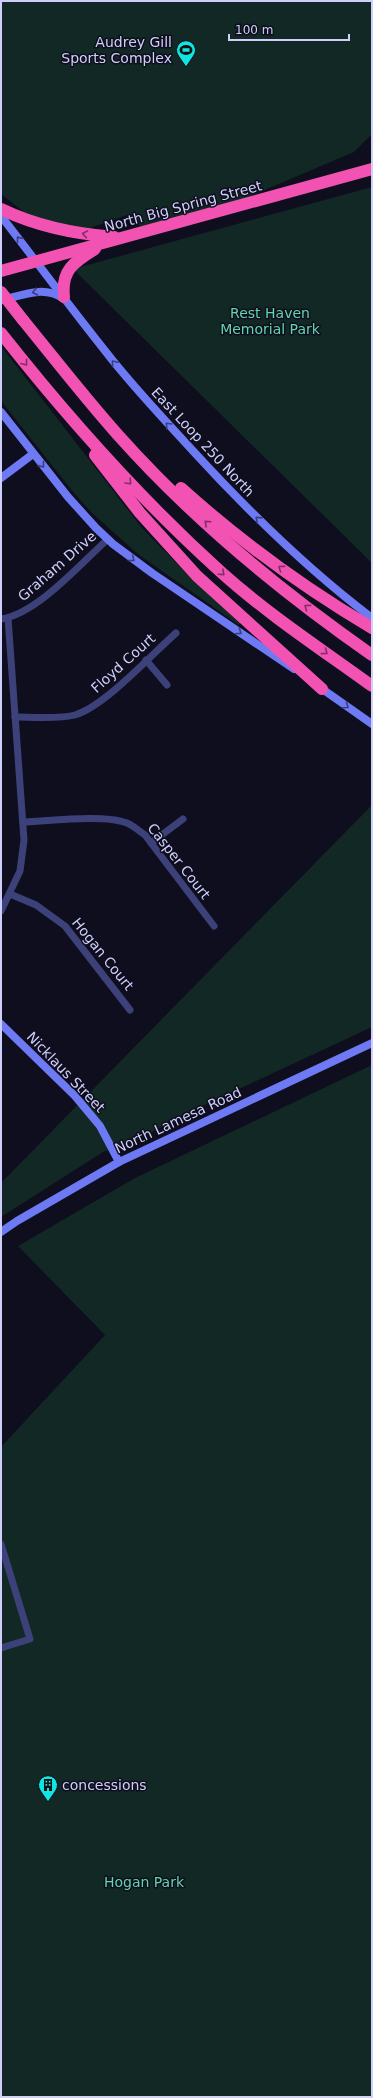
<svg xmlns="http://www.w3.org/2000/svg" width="373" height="2098" font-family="'DejaVu Sans',sans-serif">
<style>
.green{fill:#112824}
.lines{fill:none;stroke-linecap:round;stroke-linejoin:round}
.street{stroke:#3c417a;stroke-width:7}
.secondary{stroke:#6d7af4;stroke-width:8}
.highway{stroke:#f253b2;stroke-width:12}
.highway-bridge{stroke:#f253b2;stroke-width:12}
.oneway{stroke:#803068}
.oneway2{stroke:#393f7e}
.labels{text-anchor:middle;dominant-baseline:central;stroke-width:3;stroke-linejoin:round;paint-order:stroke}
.poi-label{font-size:14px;fill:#cfcffb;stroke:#0f0e1e;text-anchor:end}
.street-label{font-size:14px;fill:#cfcffb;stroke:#0f0e1e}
.park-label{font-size:14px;fill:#61d5ab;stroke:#0f0e1e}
</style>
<rect width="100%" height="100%" fill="#0f0e1e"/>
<g class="green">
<path d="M1,1H372V134L354,152L208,214L146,231L127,215L90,228L39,224L1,194Z"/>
<path d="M372,187V563L73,269Z"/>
<path d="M1,346L142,528L192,579L241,622L239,625L139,555L92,513L74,493L1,401Z"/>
<path d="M372,805V1027L200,1107L135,1141L103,1152L1,1217V1183Z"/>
<path d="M372,1065V2097H1V1447L105,1335L18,1246L135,1178Z"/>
</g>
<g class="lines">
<g class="street">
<path d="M1,619C37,614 80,564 108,539"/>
<path d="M146,660L167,685"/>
<path d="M15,717C31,717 61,719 75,715C105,706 151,655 176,633"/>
<path d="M23,822C49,821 104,814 127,823C134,826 139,831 145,835L214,926"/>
<path d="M151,843L183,819"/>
<path d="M10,894L36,905L65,926L130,1010"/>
<path d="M1,911L20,871L24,840L8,618"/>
<path d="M1,1544L30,1639L1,1648"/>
</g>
<g class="secondary">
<path d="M1,216C36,261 70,307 106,352C133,387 164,419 194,452C249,512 307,569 372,618"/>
<path d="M2,300C23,295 44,285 64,299"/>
<path d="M1,412L68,497L96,528L113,544L152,573L294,669"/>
<path d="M1,478L33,454"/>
<path d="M318,686L372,724"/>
<path d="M1,1024L75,1096L100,1126L119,1162"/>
<path d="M1,1232L17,1221L119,1162L372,1043"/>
</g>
<g class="highway">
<path d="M1,209C36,226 75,234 114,237"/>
<path d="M1,271L372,169"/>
<path d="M64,297C61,270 74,262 95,249"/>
<path d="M23,320C54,358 85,398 118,435C192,518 280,591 372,655"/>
<path d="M1,333C68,418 141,500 222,573C269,615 321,649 372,686"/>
<path d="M95,455L140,513L197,576L322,689"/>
<path d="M181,488C240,541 304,588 372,628"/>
</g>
<path class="highway-bridge" d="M1,292L23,320"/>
</g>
<defs><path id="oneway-chevron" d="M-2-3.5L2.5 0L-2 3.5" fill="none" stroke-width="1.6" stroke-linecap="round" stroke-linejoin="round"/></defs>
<g class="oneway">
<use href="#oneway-chevron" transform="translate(85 234) rotate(-170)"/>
<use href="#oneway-chevron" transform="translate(25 363) rotate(52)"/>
<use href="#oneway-chevron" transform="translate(129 482) rotate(47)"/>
<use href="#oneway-chevron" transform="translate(207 523) rotate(-138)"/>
<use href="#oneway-chevron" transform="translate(281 568) rotate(-144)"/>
<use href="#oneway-chevron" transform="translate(222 573) rotate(42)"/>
<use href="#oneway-chevron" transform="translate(307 607) rotate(-143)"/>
<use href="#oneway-chevron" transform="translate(325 652) rotate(36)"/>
</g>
<g class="oneway2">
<use href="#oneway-chevron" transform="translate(19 239) rotate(-128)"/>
<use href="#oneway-chevron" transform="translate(35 292) rotate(169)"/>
<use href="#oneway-chevron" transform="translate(114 363) rotate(-130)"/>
<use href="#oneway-chevron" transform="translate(168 425) rotate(-134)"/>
<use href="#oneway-chevron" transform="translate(42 465) rotate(51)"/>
<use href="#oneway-chevron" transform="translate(258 519) rotate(-136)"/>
<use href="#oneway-chevron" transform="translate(132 559) rotate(38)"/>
<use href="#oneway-chevron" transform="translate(239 632) rotate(34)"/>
<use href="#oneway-chevron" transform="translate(346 706) rotate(35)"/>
</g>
<defs>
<symbol id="stadium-pin" viewBox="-11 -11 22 30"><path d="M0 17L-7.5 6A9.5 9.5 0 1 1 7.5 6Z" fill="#11e5e1" stroke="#0f0e1e"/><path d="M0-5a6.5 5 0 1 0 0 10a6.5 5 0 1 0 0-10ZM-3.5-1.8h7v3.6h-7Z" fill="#111"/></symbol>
<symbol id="building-pin" viewBox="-11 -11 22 30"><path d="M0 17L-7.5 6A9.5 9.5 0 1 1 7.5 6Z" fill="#11e5e1" stroke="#0f0e1e"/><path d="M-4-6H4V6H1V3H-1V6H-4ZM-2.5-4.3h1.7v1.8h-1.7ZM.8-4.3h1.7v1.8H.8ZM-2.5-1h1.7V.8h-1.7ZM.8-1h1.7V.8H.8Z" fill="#111"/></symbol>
</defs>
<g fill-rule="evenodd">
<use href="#stadium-pin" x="175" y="39" width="22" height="30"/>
<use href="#building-pin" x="37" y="1774" width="22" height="30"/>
</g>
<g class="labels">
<g class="poi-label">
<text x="172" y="42">Audrey Gill<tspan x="172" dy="16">Sports Complex</tspan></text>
<text x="62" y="1785" text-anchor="start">concessions</text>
</g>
<g class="street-label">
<text transform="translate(183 206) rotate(-15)">North Big Spring Street</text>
<text transform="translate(203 442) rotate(47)">East Loop 250 North</text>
<text transform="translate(57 566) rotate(-41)">Graham Drive</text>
<text transform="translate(123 663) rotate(-42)">Floyd Court</text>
<text transform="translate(179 861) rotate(52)">Casper Court</text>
<text transform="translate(103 954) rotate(51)">Hogan Court</text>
<text transform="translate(66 1072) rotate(46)">Nicklaus Street</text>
<text transform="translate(178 1120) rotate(-25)">North Lamesa Road</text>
</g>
<g class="park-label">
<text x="270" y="313">Rest Haven<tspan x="270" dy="16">Memorial Park</tspan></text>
<text x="144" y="1882">Hogan Park</text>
</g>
</g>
<rect width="373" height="2098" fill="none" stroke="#cfcffb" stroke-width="4"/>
<path d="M229 34v6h120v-6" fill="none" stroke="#cfcffb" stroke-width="2"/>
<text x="235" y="34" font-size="12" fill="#cfcffb" stroke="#0f0e1e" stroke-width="3" paint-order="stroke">100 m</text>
</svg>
